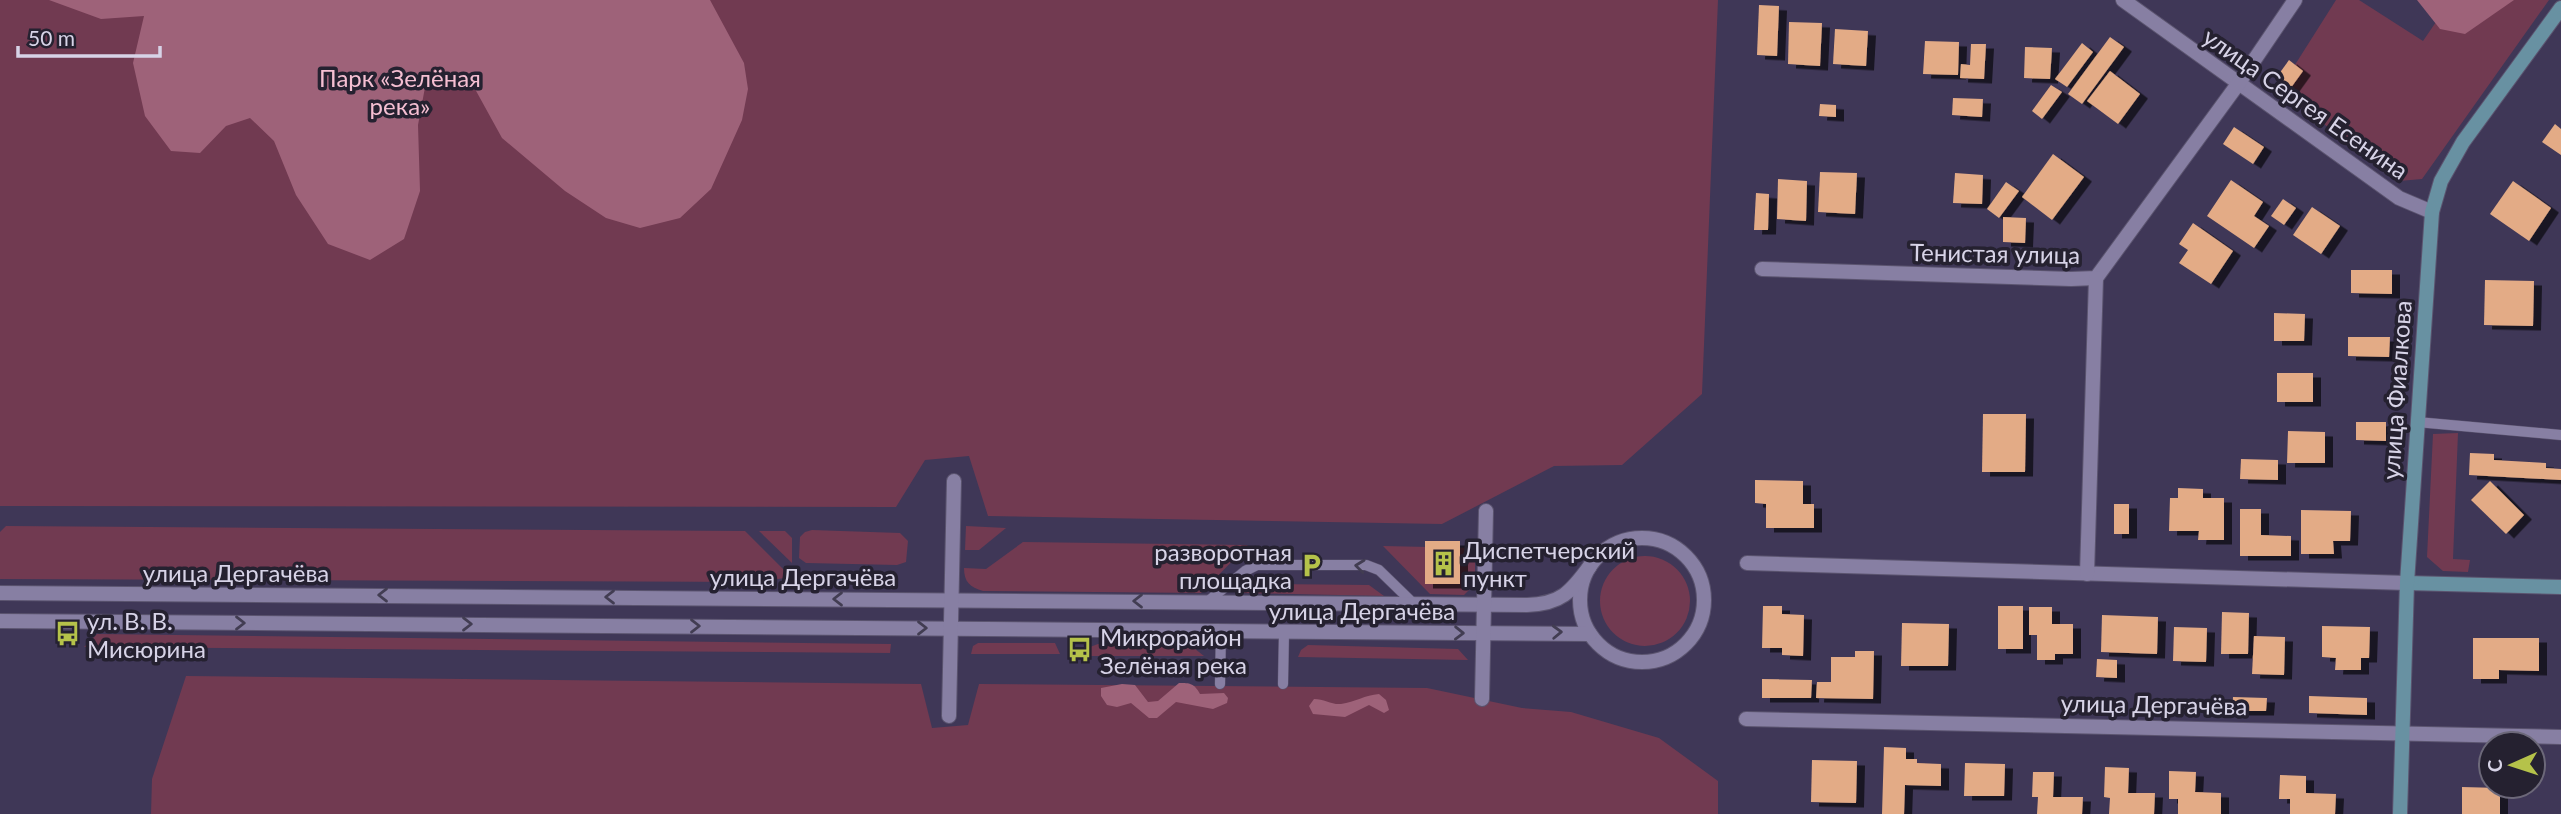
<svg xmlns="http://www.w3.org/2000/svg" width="2561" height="814" font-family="Lato,sans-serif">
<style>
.green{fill:#713a51}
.forest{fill:#9e6279}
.building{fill:#e3ab86;filter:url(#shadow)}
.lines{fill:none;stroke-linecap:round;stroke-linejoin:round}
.lane-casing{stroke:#5b546f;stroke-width:11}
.street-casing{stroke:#5b546f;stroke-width:16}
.secondary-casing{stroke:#5b546f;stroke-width:16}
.lane{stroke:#877fa3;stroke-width:10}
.street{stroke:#877fa3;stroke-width:14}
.secondary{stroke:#6891a2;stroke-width:14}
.oneway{stroke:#423d52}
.labels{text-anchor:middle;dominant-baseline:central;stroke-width:7;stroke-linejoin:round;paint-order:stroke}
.park-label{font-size:24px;fill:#f5bfd2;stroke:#252130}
.street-label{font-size:24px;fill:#d7d3e7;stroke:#252130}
.poi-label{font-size:24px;fill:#d7d3e7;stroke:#252130;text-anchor:start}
</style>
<defs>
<filter id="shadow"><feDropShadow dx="8" dy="4.5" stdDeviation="0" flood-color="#0009"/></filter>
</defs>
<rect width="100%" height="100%" fill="#3f3757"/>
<g class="green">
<path d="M0,0H1718L1702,394L1622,465L1554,466L1442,524L988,516L969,456L925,460L896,507L0,506Z"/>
<path d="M2336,0H2359L2423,41L2451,0H2549L2422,179L2399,181L2279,90Z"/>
<path d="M2458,433L2453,559L2470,560L2468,572L2443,571L2427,557L2433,434Z"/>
<path d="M6,526L745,531L791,577L759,582L0,579V532Z"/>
<path d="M966,526L1006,528L979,550H965Z"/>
<path d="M812,530L900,533L908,541L906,562L897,565L806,563L799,558L800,537L805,532Z"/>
<path d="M759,531H785L792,538V563Z"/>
<path d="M1023,542L1248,545L1201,593L983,591C970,587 964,582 964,568L986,569Z"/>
<path d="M1383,546L1475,548V584L1464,595L1430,594Z"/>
<circle cx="1645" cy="601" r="45"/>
<path d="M1257,584L1369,585L1384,596L1242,593Z"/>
<path d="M97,634L891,644L890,653L84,647Z"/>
<path d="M978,643H1055L1060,654H971L973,646Z"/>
<path d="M1098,644L1190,645L1204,656H1086L1090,647Z"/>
<path d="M1308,645L1458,649L1468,660L1298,657L1301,650Z"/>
<path d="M186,676L921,684L932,728L968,725L979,684L1427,688L1522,708L1571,712L1659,738L1718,781V814H151L152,779Z"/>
</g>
<g class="forest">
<path d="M49,0H710L744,63L748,89L742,120L711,189L680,218L640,228L606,218L565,191L502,138L475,89L449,75L426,82L418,125L420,191L404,239L370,260L328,244L296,195L274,141L250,118L226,126L200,153L171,151L145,116L133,63L144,16L101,19Z"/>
<path d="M2417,0H2514L2465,34L2440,29Z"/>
<path d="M1179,683C1190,683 1194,683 1200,694L1224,693L1228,698L1227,703L1213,709L1176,702L1157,718H1149L1131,703L1117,707L1107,705L1101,696V688L1122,684L1135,685L1148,702L1158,701Z"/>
<path d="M1379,694L1386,700L1389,710L1384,713L1369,705L1345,717L1313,714L1309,706L1314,699C1324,699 1332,705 1341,704C1355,702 1365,695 1379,694Z"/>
</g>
<g class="building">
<path d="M1759,5L1779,6L1777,56L1757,55Z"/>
<path d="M1789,22L1822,23L1820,66L1788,64Z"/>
<path d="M1835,29L1868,31L1866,66L1833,64Z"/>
<path d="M2110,37L2124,47L2082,104L2068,94Z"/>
<path d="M1925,41L1959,42L1958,75L1923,74Z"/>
<path d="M2082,43L2093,52L2067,87L2055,79Z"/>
<path d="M1971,44H1986L1984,79L1960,78L1961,64L1970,65Z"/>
<path d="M2025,47L2052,48L2050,79L2024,78Z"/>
<path d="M2289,60L2303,71L2290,89L2276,78Z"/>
<path d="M2110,71L2140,94L2118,124L2087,101Z"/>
<path d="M2051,85L2062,92L2042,119L2032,111Z"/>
<path d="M1953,98L1983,99L1982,117L1952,115Z"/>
<path d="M1820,104L1836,105V117L1819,116Z"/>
<path d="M2555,124L2561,129V155L2542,142Z"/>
<path d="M2234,127L2264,147L2253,164L2223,144Z"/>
<path d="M2053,154L2084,177L2052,220L2022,197Z"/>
<path d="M1820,172L1857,173L1855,214L1818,212Z"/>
<path d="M1955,173L1983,175L1982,204L1953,203Z"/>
<path d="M1778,179L1807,181L1806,221L1777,219Z"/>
<path d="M2231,180L2263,202L2254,216L2269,226L2254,248L2207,216Z"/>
<path d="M2513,181L2551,208L2529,241L2490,214Z"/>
<path d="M2006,182L2019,191L1999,218L1987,209Z"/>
<path d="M1756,193L1769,194L1768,230H1754Z"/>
<path d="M2283,199L2296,208L2284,225L2271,216Z"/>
<path d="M2312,207L2340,226L2321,254L2293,235Z"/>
<path d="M2003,217L2026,218L2025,243L2003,242Z"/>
<path d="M2193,223L2233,251L2211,284L2179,263L2188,250L2179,244Z"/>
<path d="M2351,270H2392V294L2351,293Z"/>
<path d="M2485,280L2534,281L2533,326L2484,325Z"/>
<path d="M2274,313L2305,314L2304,341H2274Z"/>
<path d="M2348,337H2390L2389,357L2348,356Z"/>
<rect x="2277" y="373" width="36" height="29"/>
<path d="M1983,414H2026L2025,472H1982Z"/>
<path d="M2356,422H2386V441L2356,440Z"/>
<path d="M2288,431L2325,432V463H2287Z"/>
<path d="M2470,453L2494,454V460L2546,463V468L2561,469V480L2469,475Z"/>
<path d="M2241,459L2278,460V480L2240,479Z"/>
<path d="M1755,480L1803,481V504H1814V528H1766V504L1755,503Z"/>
<path d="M2490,481L2524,515L2506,534L2471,500Z"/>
<path d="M2178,488L2203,489V498H2224V540H2198L2199,531H2169L2170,498H2178Z"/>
<rect x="2114" y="504" width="15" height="30"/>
<path d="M2240,509H2261V535L2291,536V556H2240Z"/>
<path d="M2301,510L2351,511L2350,541H2333L2334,554H2301Z"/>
<rect x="1425" y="541" width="35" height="43"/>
<path d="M1763,606H1782V614L1804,615L1803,656L1782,655V648H1762Z"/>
<rect x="1998" y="606" width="25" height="43"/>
<path d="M2029,607H2052V624H2073V654H2055V660H2037V635H2029Z"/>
<path d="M2222,612L2249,613L2248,654H2221Z"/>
<path d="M2102,615L2158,617L2157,654L2101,652Z"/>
<path d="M1902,623L1949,624L1948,666H1901Z"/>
<path d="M2322,626L2370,627L2369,658H2361V670H2335L2336,658L2322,657Z"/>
<path d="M2174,627L2207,628L2206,662L2173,661Z"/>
<path d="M2254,636L2285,637L2284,675L2252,674Z"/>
<path d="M2473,638H2539V671L2499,670V679H2473Z"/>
<path d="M1855,651H1874L1873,699L1816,698L1817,682H1831V657H1855Z"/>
<path d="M2097,659L2117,660V678L2096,677Z"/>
<path d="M1762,679L1812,680L1811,698H1762Z"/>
<path d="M2309,696L2367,698V715L2309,713Z"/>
<path d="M2233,697L2267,698L2266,711H2232Z"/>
<path d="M1884,747L1906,748V759H1917V763L1941,764V786L1905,785L1904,814H1882Z"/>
<path d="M1812,760L1857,761L1856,803L1811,802Z"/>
<path d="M1965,763L2005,764L2004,796H1964Z"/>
<path d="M2105,767L2129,768L2128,793H2155L2154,814H2109L2110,798L2104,797Z"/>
<path d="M2169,771L2196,772L2195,792L2221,793V814H2178V799H2169Z"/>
<path d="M2033,772H2054L2053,797H2083L2082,814H2037L2038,797H2032Z"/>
<path d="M2280,775L2306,776V793L2336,794L2335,814H2290V799H2279Z"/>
<path d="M2462,787L2500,788V814H2462Z"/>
</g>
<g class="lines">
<defs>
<g id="lane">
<path d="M2417,422L2561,435"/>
<path d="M1207,602L1245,571L1257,565H1366L1379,570L1414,604"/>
<path d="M1220,684L1221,631"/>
<path d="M1283,684L1284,632"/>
</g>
<g id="street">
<path d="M2123,0L2399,198L2432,212"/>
<path d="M1762,269L2071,279L2096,278L2238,84L2295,0"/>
<circle cx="1642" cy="600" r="62"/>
<path d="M1747,563L2407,583"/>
<path d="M2087,574L2096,278"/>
<path d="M0,593L1527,605C1561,604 1571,592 1590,566"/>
<path d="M0,621L1590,634"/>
<path d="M1482,699L1486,511"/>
<path d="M949,716L954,481"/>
<path d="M1746,719L2561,737"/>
</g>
<g id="secondary">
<path d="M2407,583L2561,587"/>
<path d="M2400,814L2407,583L2432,212L2441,181L2463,142L2561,8"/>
</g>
</defs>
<use href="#lane" class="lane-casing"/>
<use href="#street" class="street-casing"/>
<use href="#secondary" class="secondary-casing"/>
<use href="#lane" class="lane"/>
<use href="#street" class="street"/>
<use href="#secondary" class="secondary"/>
</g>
<defs><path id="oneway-chevron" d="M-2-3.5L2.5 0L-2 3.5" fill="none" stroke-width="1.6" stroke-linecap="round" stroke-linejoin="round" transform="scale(1.75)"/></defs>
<g class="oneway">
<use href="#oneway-chevron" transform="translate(1360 566) rotate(-174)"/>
<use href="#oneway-chevron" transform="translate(383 595) rotate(-180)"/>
<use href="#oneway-chevron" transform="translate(610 597) rotate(-180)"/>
<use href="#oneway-chevron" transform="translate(838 599) rotate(-180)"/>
<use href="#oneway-chevron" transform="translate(1138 601) rotate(-180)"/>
<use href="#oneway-chevron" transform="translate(240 623)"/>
<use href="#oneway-chevron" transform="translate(467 624)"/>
<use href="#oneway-chevron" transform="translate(695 626)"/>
<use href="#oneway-chevron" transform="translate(922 628)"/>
<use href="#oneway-chevron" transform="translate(1557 632) rotate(-2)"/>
<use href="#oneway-chevron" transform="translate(1459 633) rotate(1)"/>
</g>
<defs>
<symbol id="building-bare" viewBox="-9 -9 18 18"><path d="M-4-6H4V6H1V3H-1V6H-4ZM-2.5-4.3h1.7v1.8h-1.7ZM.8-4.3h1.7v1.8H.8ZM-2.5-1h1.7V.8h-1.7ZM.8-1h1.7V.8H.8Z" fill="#b5c24a" stroke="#252130" stroke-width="2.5" paint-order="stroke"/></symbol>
<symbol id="parking-bare" viewBox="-9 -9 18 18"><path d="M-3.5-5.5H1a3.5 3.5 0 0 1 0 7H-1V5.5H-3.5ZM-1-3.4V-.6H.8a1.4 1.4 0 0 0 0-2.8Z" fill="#b5c24a" stroke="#252130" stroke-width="2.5" paint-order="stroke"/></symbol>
<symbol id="bus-bare" viewBox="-9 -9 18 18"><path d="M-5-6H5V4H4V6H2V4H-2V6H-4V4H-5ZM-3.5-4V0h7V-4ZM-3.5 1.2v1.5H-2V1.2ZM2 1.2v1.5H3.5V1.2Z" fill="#b5c24a" stroke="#252130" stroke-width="2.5" paint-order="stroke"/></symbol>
</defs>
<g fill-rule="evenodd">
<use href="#building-bare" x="1426" y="546" width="35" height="35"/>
<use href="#parking-bare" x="1294" y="548" width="35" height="35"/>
<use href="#bus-bare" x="50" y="616" width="35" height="35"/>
<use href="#bus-bare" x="1062" y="632" width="35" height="35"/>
</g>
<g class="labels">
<g class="park-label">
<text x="400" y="77">Парк «Зелёная<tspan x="400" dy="28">река»</tspan></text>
</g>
<g class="street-label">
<text transform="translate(2306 103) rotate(35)">улица Сергея Есенина</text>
<text transform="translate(1995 253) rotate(1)">Тенистая улица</text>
<text transform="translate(2396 390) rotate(-86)">улица Фиалкова</text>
<text x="236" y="572">улица Дергачёва</text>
<text x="803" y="576">улица Дергачёва</text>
<text x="1362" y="610">улица Дергачёва</text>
<text transform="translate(2154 704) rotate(1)">улица Дергачёва</text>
</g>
<g class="poi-label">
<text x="1463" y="549">Диспетчерский<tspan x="1463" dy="28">пункт</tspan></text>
<text x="1292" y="551" text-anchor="end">разворотная<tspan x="1292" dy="28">площадка</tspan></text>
<text x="87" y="620">ул. В. В.<tspan x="87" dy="28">Мисюрина</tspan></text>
<text x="1100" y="636">Микрорайон<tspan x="1100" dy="28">Зелёная река</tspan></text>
</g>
</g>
<g transform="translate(2512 765) rotate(267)"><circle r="33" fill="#252130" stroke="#6c6879" stroke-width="2"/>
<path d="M0-5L12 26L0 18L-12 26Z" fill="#b5c24a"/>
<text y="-10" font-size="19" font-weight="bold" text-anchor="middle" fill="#d7d3e7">С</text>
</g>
<path d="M18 46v10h142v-10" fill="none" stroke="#d7d3e7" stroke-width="3.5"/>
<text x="28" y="46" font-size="21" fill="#d7d3e7" stroke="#252130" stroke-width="5" paint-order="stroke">50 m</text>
</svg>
